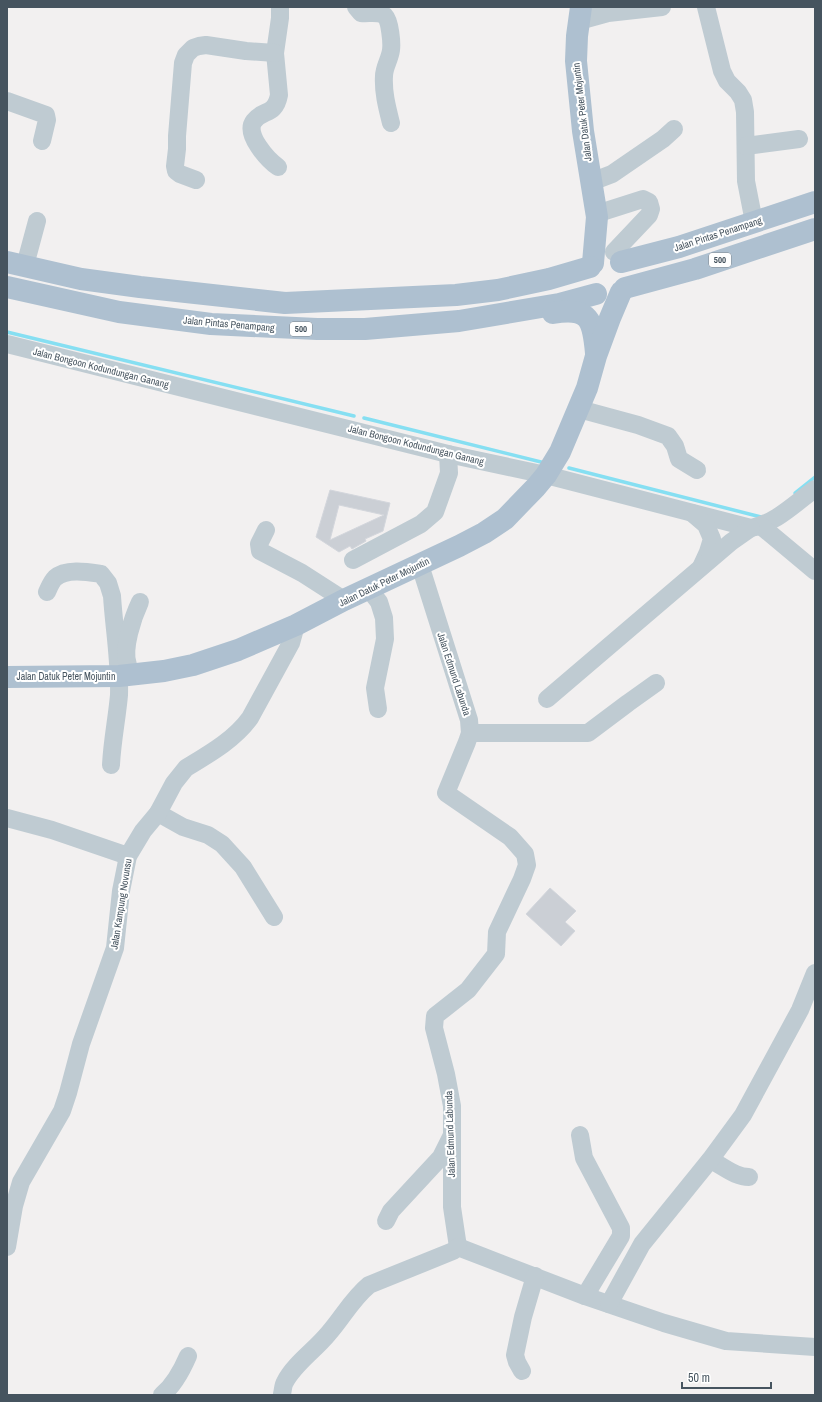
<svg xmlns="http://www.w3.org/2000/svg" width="822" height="1402" font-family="'Archivo Narrow',sans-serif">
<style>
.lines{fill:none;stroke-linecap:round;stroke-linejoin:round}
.stream{stroke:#86dff2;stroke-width:3.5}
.building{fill:#cbcfd5;stroke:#d3d6dc;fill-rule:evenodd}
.minor{stroke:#bfcbd2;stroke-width:18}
.major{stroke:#aec0d0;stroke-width:22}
.labels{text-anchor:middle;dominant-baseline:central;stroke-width:4;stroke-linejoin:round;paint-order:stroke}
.shield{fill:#fff;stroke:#7e878f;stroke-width:1}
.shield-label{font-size:9px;font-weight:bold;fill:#46545f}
.street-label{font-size:10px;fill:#46545f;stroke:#fff}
</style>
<rect width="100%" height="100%" fill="#f2f0f0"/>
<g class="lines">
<g class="stream">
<path d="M7,332L354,416"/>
<path d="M364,418L545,463"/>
<path d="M569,468L761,517"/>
<path d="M795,493L815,477"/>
</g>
</g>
<g class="building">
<path d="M330,490L390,503L383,531L365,539L366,541L352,549L350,546L339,552L316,537ZM339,505L384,515L330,540Z"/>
<path d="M550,888L576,911L565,922L575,931L561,946L526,914Z"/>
</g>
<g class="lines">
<g class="minor">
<path d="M356,7L361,13C368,14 379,11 385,16C390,21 392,43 391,50C390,59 384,67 384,76C383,92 387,107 391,123"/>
<path d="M706,7L722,71L727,81L738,92L743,100L745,112L746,181L754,222"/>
<path d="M579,21L608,13L662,7"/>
<path d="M7,101L46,115L47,120L42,141"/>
<path d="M746,146L799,139"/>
<path d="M278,167C268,160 244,134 254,121C263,109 275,116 279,95L275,53L280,18V7"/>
<path d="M196,180L180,174L176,171L175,166L177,149V136L183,63L186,55L193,48L199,46L206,45L246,51L275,53"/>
<path d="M591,182L612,174L663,139L674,129"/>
<path d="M596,214L643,199L649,202L651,209L649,215L614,252"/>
<path d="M27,258L37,221"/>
<path d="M7,344L448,454L546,475L751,528C776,523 794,504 815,489"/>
<path d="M579,409L638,425L668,436L675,446L679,459L697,470"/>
<path d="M692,513L706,525L712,539L708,552L702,565"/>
<path d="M761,526L815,571"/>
<path d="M266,530L259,544L260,551L302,573L344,600"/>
<path d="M353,560L421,524L435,512L449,473L448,454"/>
<path d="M420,565L469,720L470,733L467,742L446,793L510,837L525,854L527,865L522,879L497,932L496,954L468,990L435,1016L434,1028L446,1074L452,1106V1207L458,1247"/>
<path d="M369,589L379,602L384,618L385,639L375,688L378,709"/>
<path d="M47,592C49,588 51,582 55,578C66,568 88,572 101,574L108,583L112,596C114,628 120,662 119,695C117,718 112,742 111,765"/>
<path d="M128,665C122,649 133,617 140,602"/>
<path d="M547,699L731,542L751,528"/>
<path d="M470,733H588L628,703L656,683"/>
<path d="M158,813L183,827L208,835L222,844L243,867L274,917"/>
<path d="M7,818L52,830L128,856"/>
<path d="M580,1135L584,1158L621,1228V1236L585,1296"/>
<path d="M710,1160C724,1166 734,1177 749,1177"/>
<path d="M386,1221L391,1211L441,1157L451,1137"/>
<path d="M7,1247L14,1206L21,1182L62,1111L68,1093L81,1044L115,948L121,891L128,856L143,831L158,813L174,783L186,768C209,754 234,740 250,718L291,643L296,625"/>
<path d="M458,1247L585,1296L664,1323L726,1341L815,1347"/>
<path d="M609,1304L642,1244L710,1160L743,1115L800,1010L815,973"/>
<path d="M522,1371L517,1362L515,1355L523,1317L535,1276"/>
<path d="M282,1394C283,1390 283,1385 285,1382C294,1364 315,1350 328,1334C343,1317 352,1299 369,1285L453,1251L458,1247"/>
<path d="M162,1395C174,1385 182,1370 188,1356"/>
</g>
<g class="major">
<path d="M581,7L577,36L576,61L583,131L597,217L593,263"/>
<path d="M7,262L81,279L140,287L285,303L456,295L498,290L549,279L590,267"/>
<path d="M621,262L679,247L815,202"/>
<path d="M7,287L119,312L211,324L317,329H365L459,321L559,304L596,294"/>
<path d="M625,288L695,269L815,229"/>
<path d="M553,313C590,307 593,320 596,353"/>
<path d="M7,677L119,676L164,671L193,665L238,650L296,625L344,600L459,546L484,533L505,519L536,487L546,475L560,452L587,388L596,356L610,318L621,292"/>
</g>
</g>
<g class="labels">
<g class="shield">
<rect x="709" y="253" width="22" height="14" rx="3"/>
<rect x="290" y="322" width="22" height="14" rx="3"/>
</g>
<g class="shield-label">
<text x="720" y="260">500</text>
<text x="301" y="329">500</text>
</g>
<g class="street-label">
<text transform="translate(582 112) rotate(-97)">Jalan Datuk Peter Mojuntin</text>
<text transform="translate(718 234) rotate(-18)">Jalan Pintas Penampang</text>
<text transform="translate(229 324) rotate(5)">Jalan Pintas Penampang</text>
<text transform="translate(101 368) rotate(14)">Jalan Bongoon Kodundungan Ganang</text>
<text transform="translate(416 445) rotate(14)">Jalan Bongoon Kodundungan Ganang</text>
<text transform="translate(384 582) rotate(-26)">Jalan Datuk Peter Mojuntin</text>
<text transform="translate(454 674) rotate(72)">Jalan Edmund Labunda</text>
<text x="66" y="676">Jalan Datuk Peter Mojuntin</text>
<text transform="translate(121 904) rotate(-81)">Jalan Kampung Novunsu</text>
<text transform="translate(450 1134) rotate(-92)">Jalan Edmund Labunda</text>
</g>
</g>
<rect width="822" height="1402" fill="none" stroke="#46545f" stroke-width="16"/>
<path d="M682 1382v6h89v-6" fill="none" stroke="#46545f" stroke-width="2"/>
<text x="688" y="1382" font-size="12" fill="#46545f" stroke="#ffffff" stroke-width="3" paint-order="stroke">50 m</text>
</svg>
